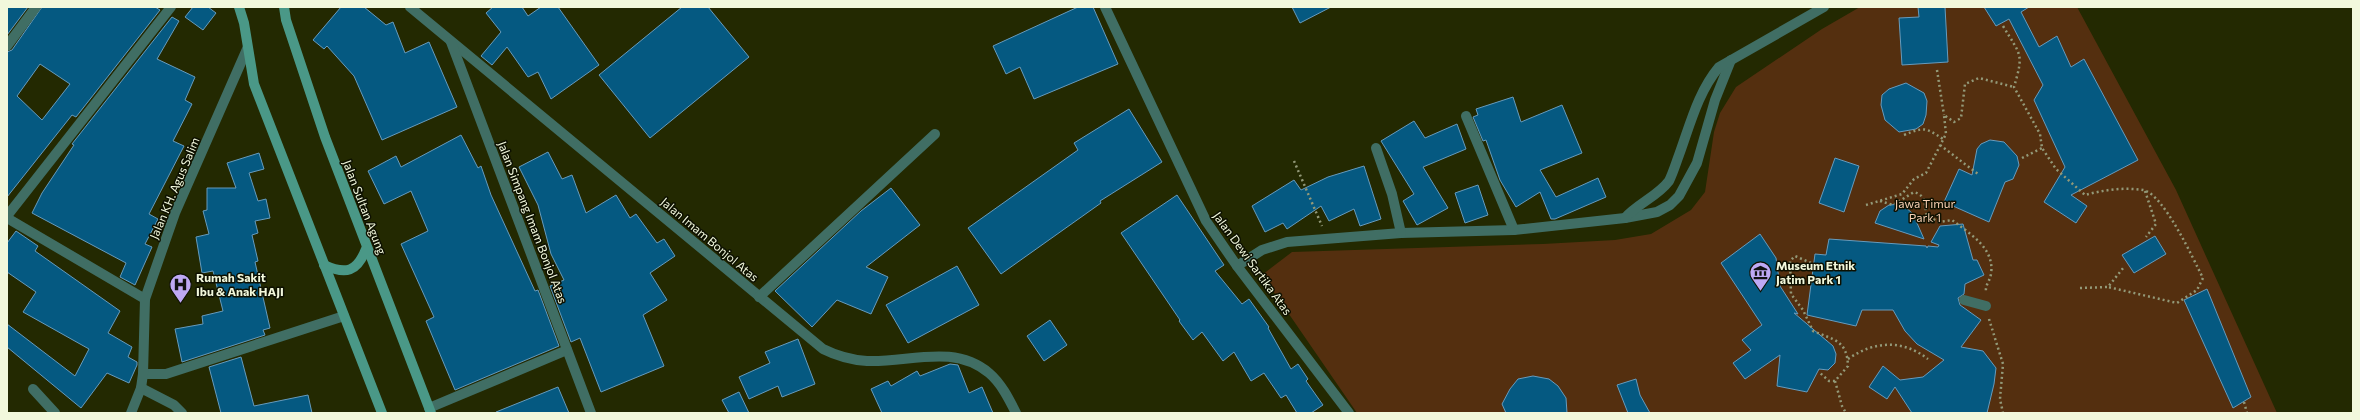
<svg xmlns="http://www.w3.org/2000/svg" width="2360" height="420" font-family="Commissioner,sans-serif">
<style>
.green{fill:#542f0f}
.building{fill:#055981;stroke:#669bbd;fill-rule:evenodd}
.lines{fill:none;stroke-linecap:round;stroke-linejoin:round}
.path{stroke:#939978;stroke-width:2.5;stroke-dasharray:2 3;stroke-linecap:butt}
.service{stroke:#406e64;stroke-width:10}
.pedestrian{stroke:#406e64;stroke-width:10}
.minor{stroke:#406e64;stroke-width:10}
.tertiary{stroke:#406e64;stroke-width:10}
.secondary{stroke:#4a9887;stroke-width:10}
.labels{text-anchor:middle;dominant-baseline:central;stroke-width:3;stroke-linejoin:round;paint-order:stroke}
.street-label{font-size:12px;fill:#f2f8dc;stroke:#0d1000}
.park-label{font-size:12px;fill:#f7cfb2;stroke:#0d1000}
.poi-label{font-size:12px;font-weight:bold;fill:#f2f8dc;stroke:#0d1000;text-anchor:start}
</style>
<rect width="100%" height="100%" fill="#232901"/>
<path class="green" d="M1860,7H2077L2176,190L2277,413H1357L1262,275L1292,252L1543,244L1615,240L1651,234L1691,210L1705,192L1714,132L1720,113L1736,87L1822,29Z"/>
<g class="building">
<path d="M7,7H28L7,35Z"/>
<path d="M42,7H155L160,10L76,117L72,115L7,197V52L12,50ZM40,64L70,84L42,120L17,96Z"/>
<path d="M193,7H208L216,13L203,30L185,17Z"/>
<path d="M341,7H364L386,25L393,22L405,53L429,42L457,107L382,140L354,76L327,46L324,49L313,40Z"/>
<path d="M493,7H522L528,16L541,7H558L599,65L551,99L538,72L528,77L507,47L492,65L481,56L501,32L486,13Z"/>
<path d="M682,7H708L749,57L650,138L599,75Z"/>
<path d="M1078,7H1093L1118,64L1034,99L1020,67L1006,74L993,46Z"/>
<path d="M1292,7H1331L1300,23Z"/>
<path d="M1918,7H1945L1948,62L1902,65L1899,18L1919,17Z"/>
<path d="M1984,7H2029L2021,12L2039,47L2057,36L2071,67L2084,59L2138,160L2071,195L2087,206L2076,223L2044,202L2065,167L2034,100L2043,85L2009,19L1996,26Z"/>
<path d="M172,17L179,21L157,59L195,77L185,100L192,104L173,141L184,146L149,214L158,219L145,244L152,247L135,285L120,277L126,263L32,213L42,193L74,145L72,144Z"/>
<path d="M1906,83L1924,93L1927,101L1926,115L1923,124L1916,129L1899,132L1885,120L1881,105L1882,95L1889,89Z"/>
<path d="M1513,97L1521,122L1562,105L1582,153L1540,170L1556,197L1598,178L1606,197L1555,219H1551L1540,192L1516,207L1500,180L1486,140L1483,141L1473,117L1478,115L1476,109Z"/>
<path d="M1129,109L1162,162L1100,201L1101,203L1001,274L968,228L1078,150L1074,143Z"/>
<path d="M1414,121L1425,138L1457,124L1466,149L1423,167L1448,208L1417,225L1403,201L1414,194L1381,141Z"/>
<path d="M461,135L478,168L481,166L491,195L535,291L538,290L559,346L455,390L426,321L434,317L401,244L428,231L411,191L384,204L368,171L396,156L401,167Z"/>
<path d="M1990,140L2004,142L2017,156L2019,165L2013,179L2005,182L1989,222L1944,202L1959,169L1972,175L1977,149L1981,144Z"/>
<path d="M548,152L562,179L572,175L586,213L616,195L630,218L636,214L657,243L664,239L675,256L650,273L667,300L643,315L664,366L601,392L580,338L571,342L550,286L564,280L551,254L538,205L519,167Z"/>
<path d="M259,153L264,169L249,173L258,201L266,199L270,218L255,221L258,233L252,235L258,261L255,262L270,328L263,330L265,335L182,362L175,329L203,324L202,316L223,311L213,271L202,273L196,237L209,234L203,211L207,210V188H236L227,163Z"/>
<path d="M1835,158L1859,166L1844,212L1819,203Z"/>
<path d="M1364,166L1381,219L1360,226L1354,209L1329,221L1321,206L1287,229L1283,223L1265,232L1252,206L1294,180L1301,190L1328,177Z"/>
<path d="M1478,185L1488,215L1465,223L1455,193Z"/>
<path d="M891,188L920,225L866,267L888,277L871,314L837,300L812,327L775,291L861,211Z"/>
<path d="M1177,195L1224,265L1215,271L1242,304L1249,299L1269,327L1268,328L1291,369L1298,364L1308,379L1306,381L1323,405L1311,413H1297L1286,395L1281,398L1264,373L1251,381L1234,352L1223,361L1202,332L1193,340L1179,321L1180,320L1121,233Z"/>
<path d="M1902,204L1913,214L1924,239L1875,223L1880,211L1889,205Z"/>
<path d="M1963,224L1973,260H1977L1984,275L1965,284L1964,294L1958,298L1960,305L1981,320L1961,347L1983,351L1996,368L1994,384L1987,413H1912L1895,387L1887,399L1869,387L1883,366L1900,380L1923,377L1944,360L1917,344L1905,331L1893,310H1862L1856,326L1807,315L1815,254L1826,255L1829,239L1926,246L1927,248L1928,246L1938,247L1939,245L1931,242L1940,226Z"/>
<path d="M16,231L38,246L35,251L120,311L108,333L132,347L128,357L137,362V365L129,383L107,373L81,408L7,347V324L75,376L89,349L23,312L36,292L7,272V243Z"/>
<path d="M1760,234L1776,258L1780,286L1798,314L1794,313L1833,346L1836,354L1835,363L1828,370L1819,369L1807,392L1777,386L1780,355L1745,379L1733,363L1751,350L1742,340L1762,325L1721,263Z"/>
<path d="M2155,236L2166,254L2134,273L2122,255Z"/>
<path d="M957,266L979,305L908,343L886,305Z"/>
<path d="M2207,289L2251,397L2233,408L2184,300Z"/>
<path d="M1050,320L1067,345L1044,361L1027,336Z"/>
<path d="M798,339L815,384L782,397L778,386L749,399L739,377L770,363L765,352Z"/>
<path d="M241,357L254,406L308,395L312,413H221L209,367Z"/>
<path d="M950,364L958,365L969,393L982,387L993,413H882L871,389L888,381L891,386L917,371L920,376Z"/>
<path d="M1533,376L1549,379L1558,386L1566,398L1567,413H1506L1502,404L1510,389L1518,379Z"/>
<path d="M1636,379L1640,395L1650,413H1628L1617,385Z"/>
<path d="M558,387L569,413H496V412Z"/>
<path d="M739,392L749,413H729L722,400Z"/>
</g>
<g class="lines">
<g class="path">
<path d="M2003,26C2021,56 2024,53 2014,87L2040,134L2042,148L2056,169L2085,195C2103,190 2124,187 2143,190C2164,194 2193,259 2203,278L2197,290L2177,303L2108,287"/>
<path d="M1937,70L1944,115"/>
<path d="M1904,135C1924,127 1925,127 1943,139"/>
<path d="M1940,145L1978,174"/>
<path d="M2022,158L2042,148"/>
<path d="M1294,161L1322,226"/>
<path d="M2145,191L2156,224L2146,237"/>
<path d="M1880,201L1893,205L1914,192C1927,196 1924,204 1927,216L1939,222L1952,220C1970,234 1995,248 1991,274C1990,281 1985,285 1986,292"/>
<path d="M1866,205L1902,194L1914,179L1926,173L1946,134L1944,115L1954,122L1961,118L1965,84L1979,78L2014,87"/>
<path d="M1811,263L1795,256L1790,261L1791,294L1803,310L1813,331C1834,340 1847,340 1848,366L1835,381H1829L1819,372"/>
<path d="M2080,288L2108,287L2124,267"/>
<path d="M1989,319L2003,364L2000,399L2003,413"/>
<path d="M1848,359C1874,341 1902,339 1928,359"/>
<path d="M1835,381L1842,406L1846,413"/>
<path d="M2244,402L2247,413"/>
</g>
<g class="service">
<path d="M1237,266L1349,413"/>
<path d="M33,389L55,413"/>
</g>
<path class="pedestrian" d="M1964,300L1986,306"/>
<g class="minor">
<path d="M410,7L823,349C837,356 851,360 867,361C908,363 953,343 989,373C1001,383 1009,399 1016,413"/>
<path d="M1105,7L1206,221L1237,266L1262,250L1287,242L1401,233L1514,230L1625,218L1657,212L1670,205L1679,196L1697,163L1715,100L1731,60"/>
<path d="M451,42L591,413"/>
<path d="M7,46L36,7"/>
<path d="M1466,116L1514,230"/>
<path d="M1376,148L1392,194L1401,233"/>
<path d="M7,216L171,7"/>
<path d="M7,218L145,299"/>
<path d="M1625,218C1637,204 1658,196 1669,181C1673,173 1676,163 1679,155C1690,125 1698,92 1719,67L1824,7"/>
<path d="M759,297L935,134"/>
<path d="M143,374H166L344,316"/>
<path d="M141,388L174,405L182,413"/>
<path d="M429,408L567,350"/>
</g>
<path class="tertiary" d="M131,413L141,388L143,374L145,299L175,213L247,49"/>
<g class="secondary">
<path d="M239,7L244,23L254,84L382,413"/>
<path d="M284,7L286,20L325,137L431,413"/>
<path d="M324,265C346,275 357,272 366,249"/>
</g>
</g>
<defs>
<symbol id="museum-pin" viewBox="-11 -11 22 30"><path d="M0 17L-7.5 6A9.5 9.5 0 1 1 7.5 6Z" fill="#bfa9f4" stroke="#0d1000"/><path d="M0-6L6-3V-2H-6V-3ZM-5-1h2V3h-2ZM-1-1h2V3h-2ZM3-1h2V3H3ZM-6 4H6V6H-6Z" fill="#111"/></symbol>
<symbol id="hospital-pin" viewBox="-11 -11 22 30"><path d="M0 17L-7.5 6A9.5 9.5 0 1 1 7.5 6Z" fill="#bfa9f4" stroke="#0d1000"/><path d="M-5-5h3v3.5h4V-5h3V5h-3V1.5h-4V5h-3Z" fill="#111"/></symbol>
</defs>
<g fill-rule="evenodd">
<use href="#museum-pin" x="1748" y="260" width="25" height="34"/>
<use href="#hospital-pin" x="168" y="272" width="25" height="34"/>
</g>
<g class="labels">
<g class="street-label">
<text transform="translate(174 188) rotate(-67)">Jalan KH. Agus Salim</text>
<text transform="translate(365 207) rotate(69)">Jalan Sultan Agung</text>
<text transform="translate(533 222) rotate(69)">Jalan Simpang Imam Bonjol Atas</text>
<text transform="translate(710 239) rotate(40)">Jalan Imam Bonjol Atas</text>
<text transform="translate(1253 263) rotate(54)">Jalan Dewi Sartika Atas</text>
</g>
<g class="park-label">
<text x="1925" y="203">Jawa Timur<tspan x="1925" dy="14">Park 1</tspan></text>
</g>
<g class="poi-label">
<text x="1776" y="265">Museum Etnik<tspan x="1776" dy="14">Jatim Park 1</tspan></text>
<text x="196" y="277">Rumah Sakit<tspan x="196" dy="14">Ibu &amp; Anak HAJI</tspan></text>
</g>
</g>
<rect width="2360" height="420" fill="none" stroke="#f2f8dc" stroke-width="16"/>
</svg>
